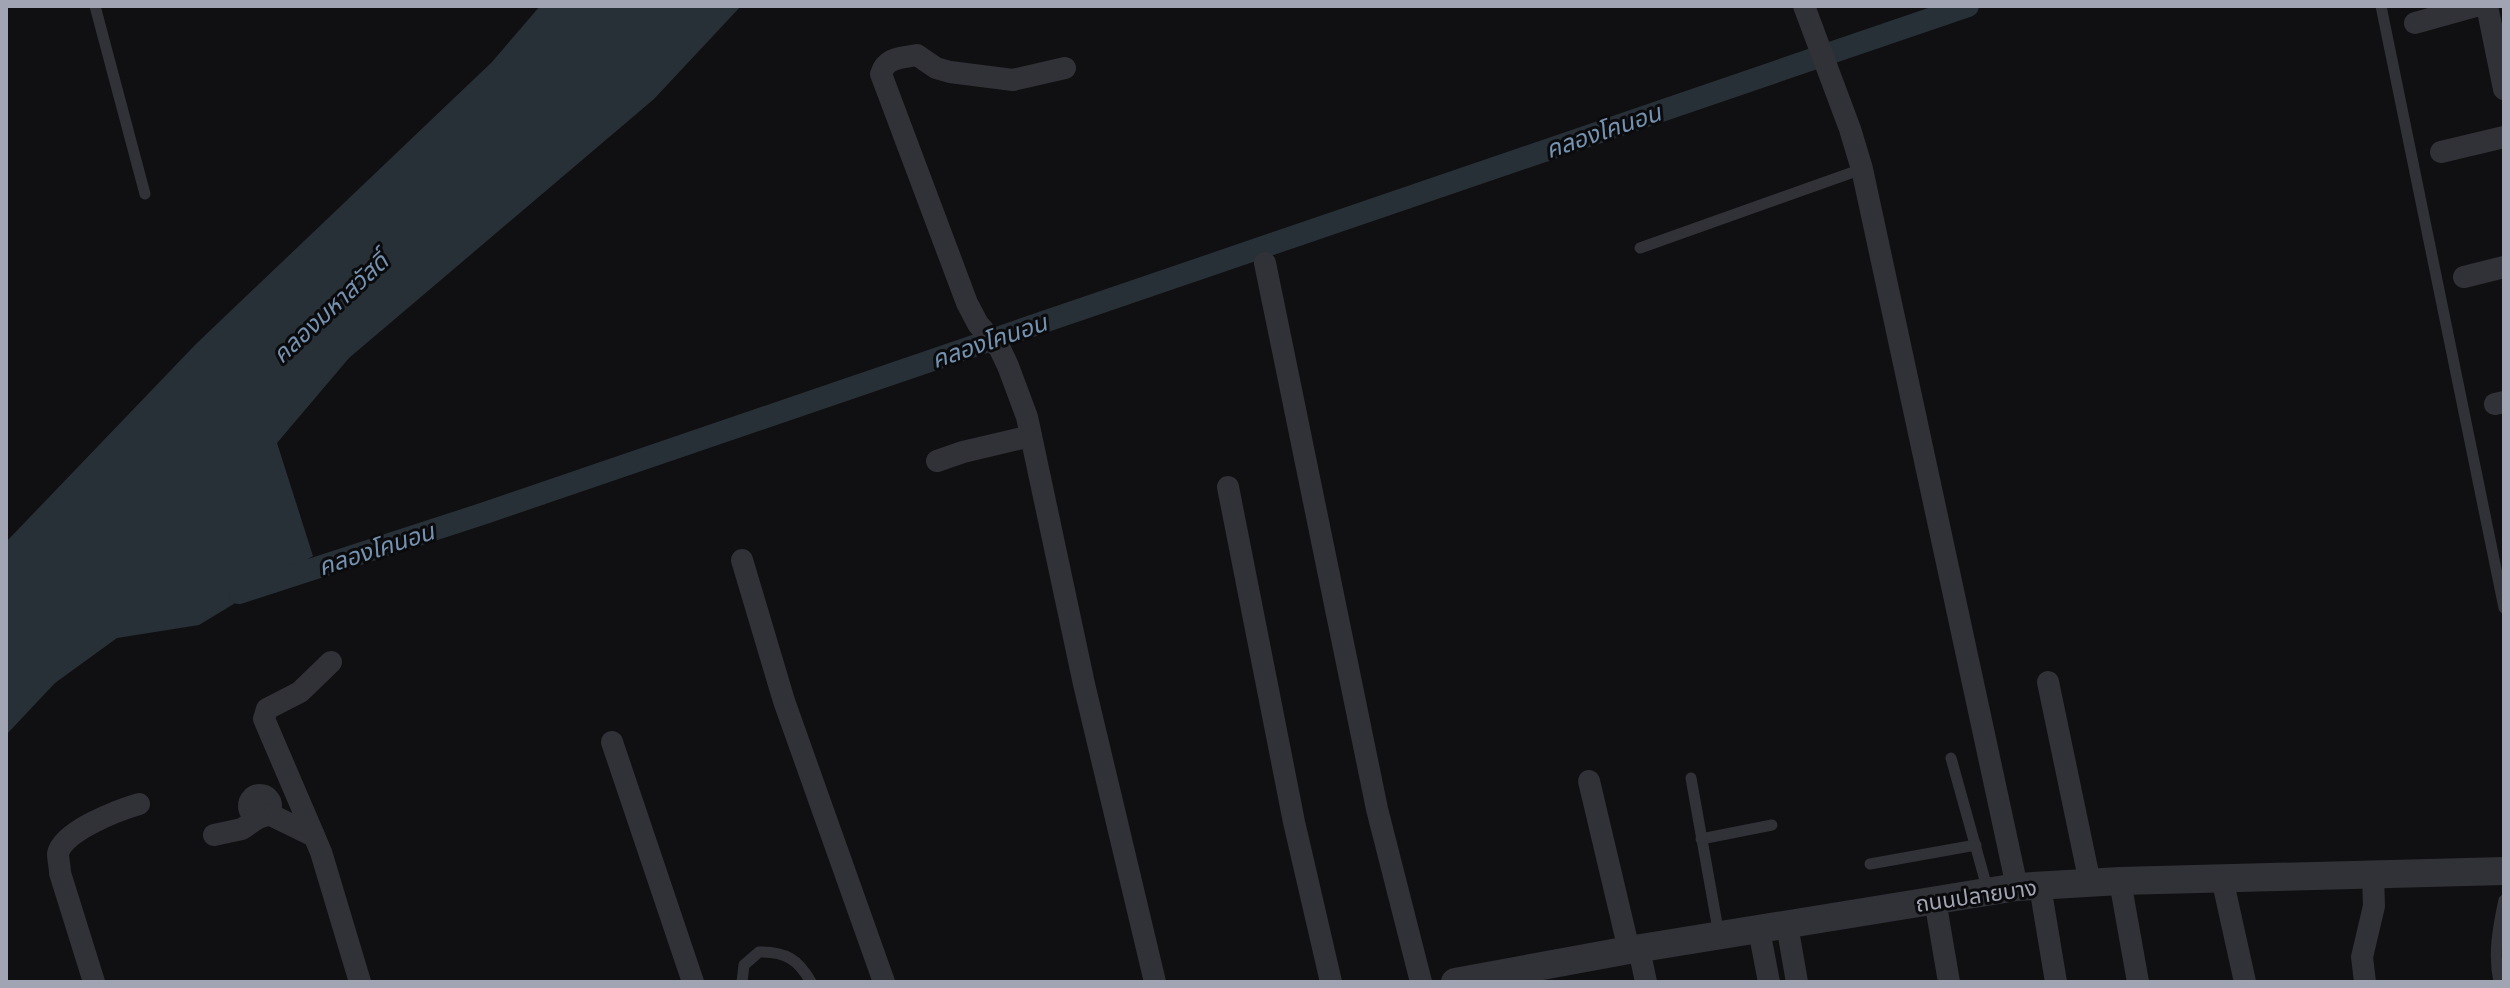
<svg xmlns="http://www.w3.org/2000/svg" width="2510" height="988" font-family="Ubuntu,'Noto Sans Thai',sans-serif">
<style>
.water{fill:#283037}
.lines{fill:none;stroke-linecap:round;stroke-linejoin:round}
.canal{stroke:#283037;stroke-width:22}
.service{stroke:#313237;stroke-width:11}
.minor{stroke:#313237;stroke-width:22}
.tertiary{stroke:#313237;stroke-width:28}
.labels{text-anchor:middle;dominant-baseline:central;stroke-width:6;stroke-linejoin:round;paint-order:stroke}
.street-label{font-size:22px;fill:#a1a5b3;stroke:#0b0b0d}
.water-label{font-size:24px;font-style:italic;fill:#7592b0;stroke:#0b0b0d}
</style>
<rect width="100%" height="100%" fill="#101012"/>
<path class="water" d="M540,6H741L654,99L349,358L277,443L313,556L199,625L117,638L55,683L6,735V542L196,344L492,62Z"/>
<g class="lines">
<path class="canal" d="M239,593L485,513L1968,6"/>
<g class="service">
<path d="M95,6L145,194"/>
<path d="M2381,6L2504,608"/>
<path d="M1640,248L1862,169"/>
<path d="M1951,758L1988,891"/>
<path d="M1691,778L1719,935"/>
<path d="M1701,839L1772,825"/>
<path d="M1870,864L1976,845"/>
<path d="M742,982L744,965L759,952C786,952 798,959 811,982"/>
<path d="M2499,982C2493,954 2498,928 2504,900"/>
</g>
<g class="minor">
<path d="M1804,6L1850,129L1862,169L2017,887"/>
<path d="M2487,6L2504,89"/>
<path d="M2415,23L2476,6"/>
<path d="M1065,68L1013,80L950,72L936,68L917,55C901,58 886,57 881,74L967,303L978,324L1000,349L1008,366L1027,417L1084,684L1155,982"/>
<path d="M2441,152L2504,137"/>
<path d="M1265,263L1377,809L1421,982"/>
<path d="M2464,277L2504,267"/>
<path d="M2495,404L2504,402"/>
<path d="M937,461L963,452L1031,436"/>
<path d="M1228,487L1294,822L1331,982"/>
<path d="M742,560L784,701L884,982"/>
<path d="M331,662L300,692L267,709L264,719L321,852L360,982"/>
<path d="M2048,682L2090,883"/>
<path d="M612,742L693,982"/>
<path d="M1589,781L1629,950"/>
<circle cx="260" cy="806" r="11"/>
<path d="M269,814L314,836"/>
<path d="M214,835L242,829L258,818"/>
<path d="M2222,878L2245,982"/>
<path d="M2120,881L2138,982"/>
<path d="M2040,886L2056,982"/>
<path d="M1935,900L1949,982"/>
<path d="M1787,925L1797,982"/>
<path d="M1759,930L1769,982"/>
<path d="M1639,949L1646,982"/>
<path d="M94,982L60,873C60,867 58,859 58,854C62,831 119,810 139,804"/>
<path d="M2365,982L2362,957L2374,906L2373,875"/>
</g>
<path class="tertiary" d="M1455,982L1629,950L2017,887L2120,881L2504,871"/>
</g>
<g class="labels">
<g class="street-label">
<text transform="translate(1976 895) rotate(-8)">ถนนปลายบาง</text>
</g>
<g class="water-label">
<text transform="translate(1603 131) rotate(-19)">คลองโคนอน</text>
<text transform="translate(330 308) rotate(-43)">คลองมหาสวัสดิ์</text>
<text transform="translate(989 341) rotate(-19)">คลองโคนอน</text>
<text transform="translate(376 549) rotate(-18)">คลองโคนอน</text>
</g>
</g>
<rect width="2510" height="988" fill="none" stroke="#a1a5b3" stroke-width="16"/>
</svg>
